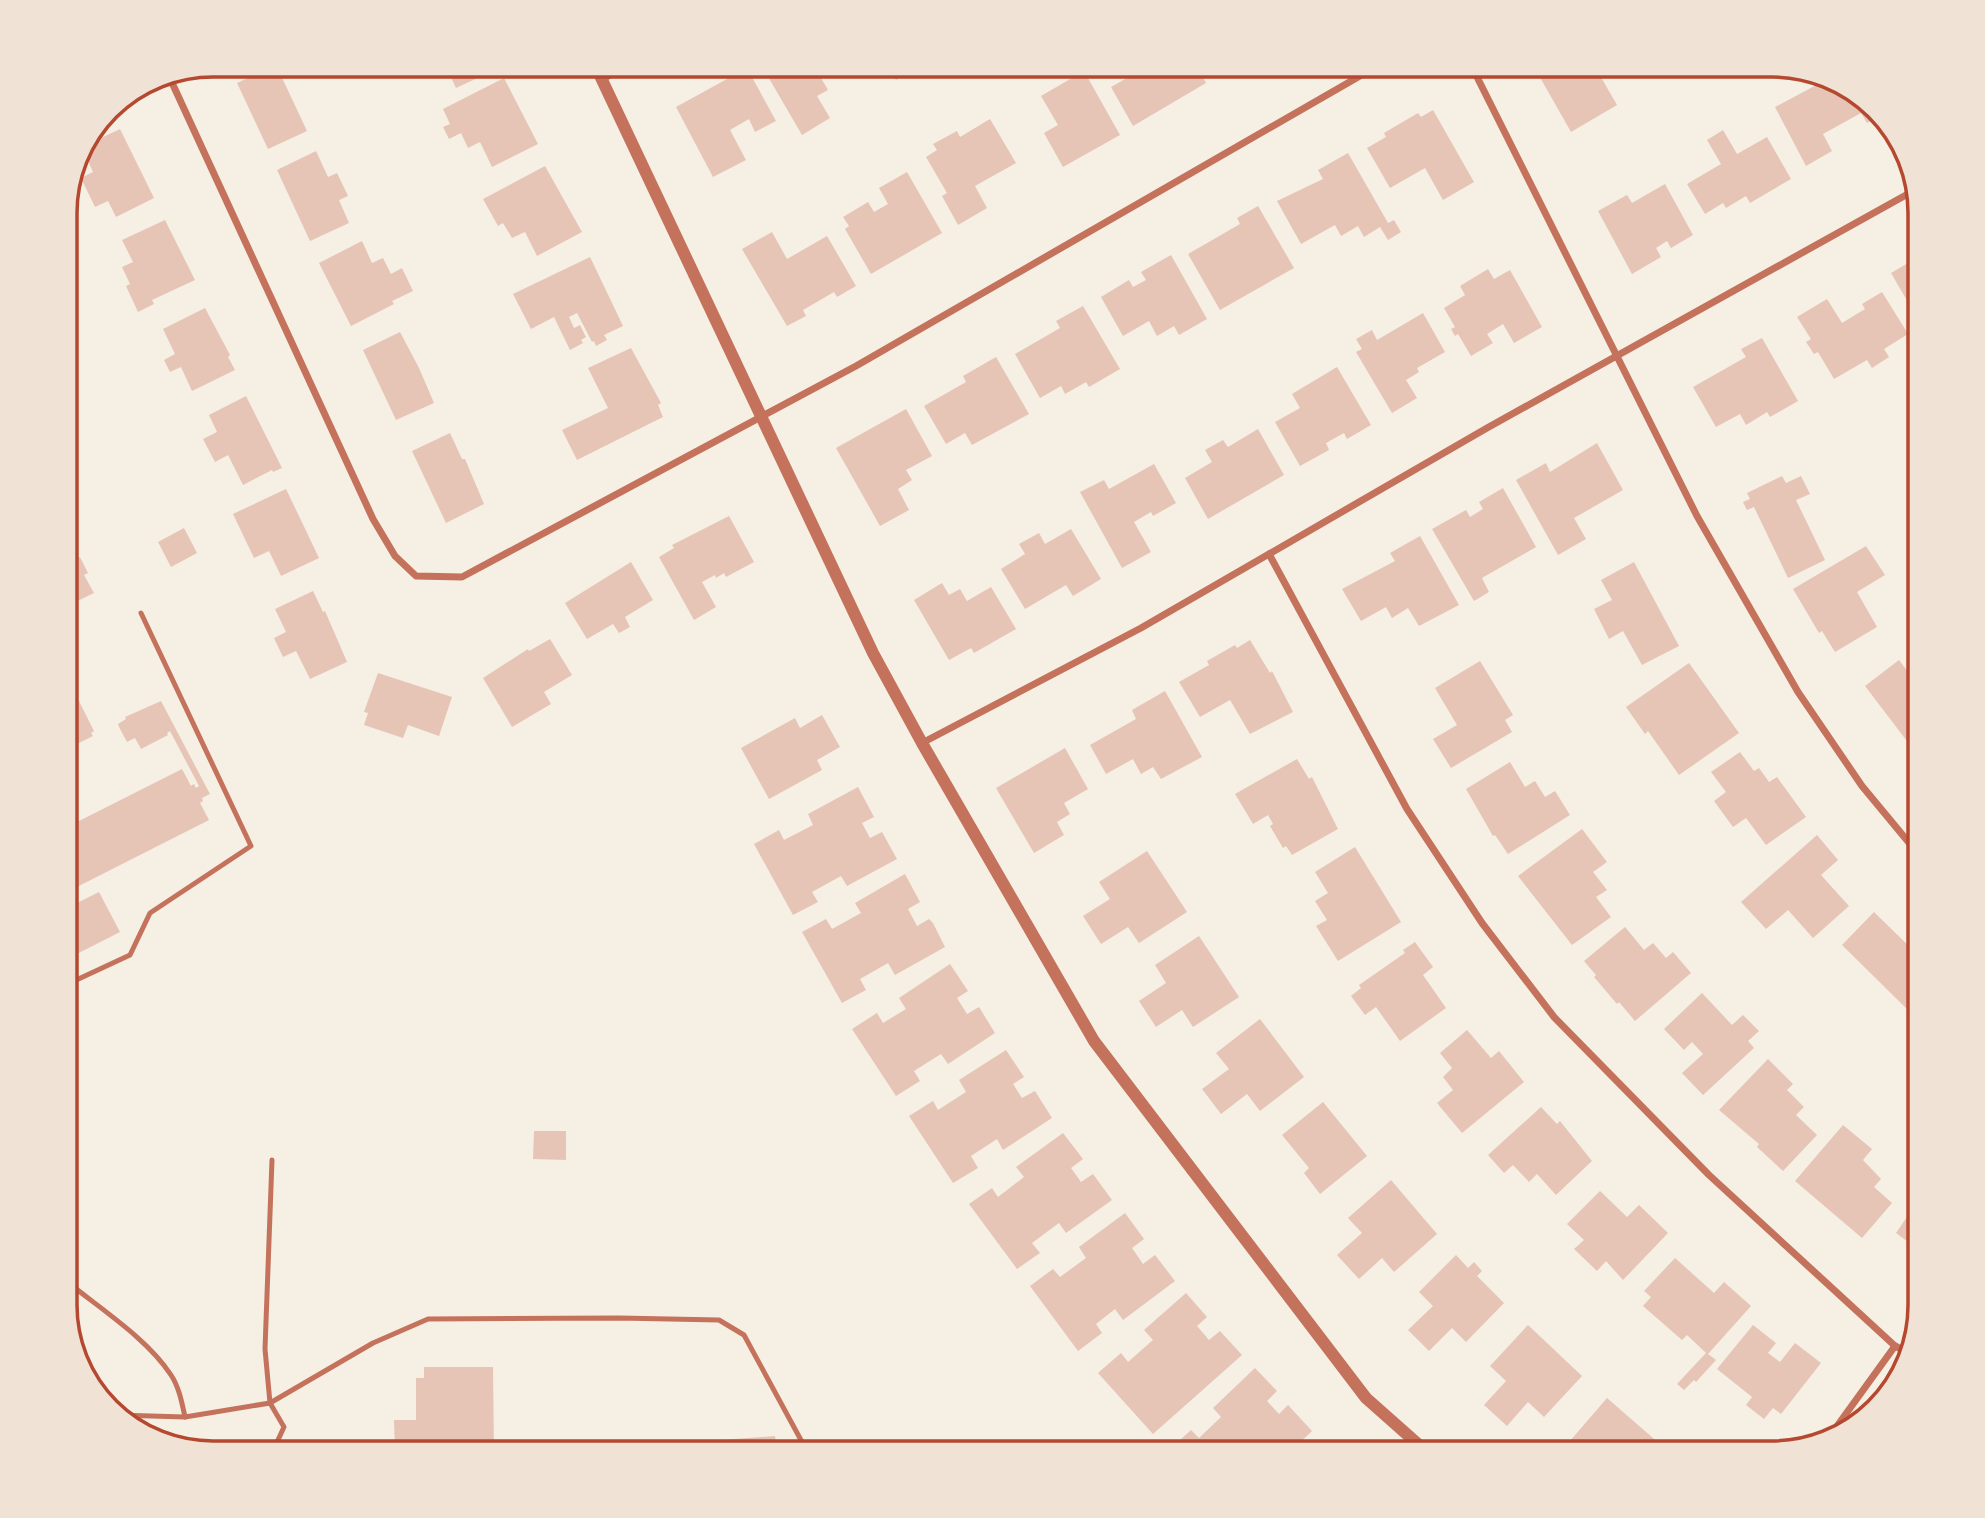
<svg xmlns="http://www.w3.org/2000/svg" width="1985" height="1518" font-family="'PT Serif',serif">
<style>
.building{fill:#e6c5b7}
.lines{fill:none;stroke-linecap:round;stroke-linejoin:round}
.service{stroke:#c5725c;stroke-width:5}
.minor{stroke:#c5725c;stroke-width:7}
.tertiary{stroke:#c5725c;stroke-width:12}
.rim{fill:none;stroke:#b5482f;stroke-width:3.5}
</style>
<rect width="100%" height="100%" fill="#f6efe4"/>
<g class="building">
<path d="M276,65L307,131L268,149L237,83Z"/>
<path d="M441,65H479L484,75L456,88L449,73L446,74Z"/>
<path d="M768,65H843L821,78L828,90L817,96L830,118L802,135L763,68Z"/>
<path d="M888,65H914L916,68L896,80Z"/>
<path d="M1138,65H1196L1206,83L1133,126L1111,87L1127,78L1124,73Z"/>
<path d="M1533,65H1611L1598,72L1617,105L1571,132Z"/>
<path d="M747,68L776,121L755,132L749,119L730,130L746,160L713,177L676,107Z"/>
<path d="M1084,71L1120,135L1063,167L1044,133L1058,125L1041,96Z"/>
<path d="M504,78L538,144L492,167L480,142L468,148L461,133L449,139L443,127L450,124L443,109Z"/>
<path d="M1822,82L1862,96L1879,116L1867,123L1861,113L1823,134L1832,151L1806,166L1775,107Z"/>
<path d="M1433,110L1474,182L1443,200L1425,168L1390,188L1367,148L1386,137L1384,133L1418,113L1421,117Z"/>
<path d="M990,119L1016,163L975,186L987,208L958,225L942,196L947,193L926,157L937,150L933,144L957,131L960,137Z"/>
<path d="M120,129L154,198L116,217L108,201L95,207L81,178L93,172L82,147Z"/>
<path d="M1723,130L1737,154L1767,137L1791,179L1750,203L1746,196L1726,208L1723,203L1705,214L1687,184L1721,164L1707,140Z"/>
<path d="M316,151L328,177L337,173L348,196L339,200L349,223L310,241L277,170Z"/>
<path d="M1348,153L1388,223L1394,220L1401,232L1388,240L1380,227L1364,237L1358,226L1341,236L1335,225L1301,244L1277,201L1323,179L1318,170Z"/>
<path d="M545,166L582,232L537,256L525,232L512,238L503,223L498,226L483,199Z"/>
<path d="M907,172L942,233L871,274L845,229L849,226L843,217L868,202L874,212L888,204L879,188Z"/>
<path d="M1665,184L1693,235L1671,248L1667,241L1656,248L1661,257L1632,274L1598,211L1627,195L1632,203Z"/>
<path d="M1258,206L1294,268L1220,310L1188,254L1240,224L1237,218Z"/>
<path d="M165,220L195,280L152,300L154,304L138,312L126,286L130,284L122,267L133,262L122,240Z"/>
<path d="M772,232L787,259L827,236L856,286L837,297L834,292L803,310L806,316L787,326L742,249Z"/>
<path d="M362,241L372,263L383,258L391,274L402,268L413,291L392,301L394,304L351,326L319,263Z"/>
<path d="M1171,255L1207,319L1179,335L1174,326L1157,336L1149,321L1123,336L1101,297L1129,280L1133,287L1146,280L1141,272Z"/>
<path d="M1920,256V314L1916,316L1891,273Z"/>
<path d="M590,257L623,326L604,335L607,340L596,346L594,341L592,342L577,313L569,317L574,328L580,325L586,337L581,340L583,343L570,350L554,317L531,329L513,294Z"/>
<path d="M1488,269L1494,279L1510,270L1542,327L1514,343L1503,324L1487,334L1493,343L1471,356L1458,334L1455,336L1451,329L1455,327L1444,308L1465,295L1460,286Z"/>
<path d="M1882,292L1908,334L1884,349L1889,357L1872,368L1867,360L1834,379L1818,352L1814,354L1806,342L1811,339L1797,317L1827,299L1842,323L1865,309L1862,304Z"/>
<path d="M1083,306L1120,369L1089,387L1086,382L1065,394L1061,386L1040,398L1015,354L1060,328L1056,321Z"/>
<path d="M205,308L230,355L228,357L235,370L192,391L181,367L170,372L164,360L175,354L163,329Z"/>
<path d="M1423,313L1445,352L1417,368L1419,372L1406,380L1417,398L1392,413L1356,352L1362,349L1356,339L1372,330L1377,340Z"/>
<path d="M400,332L419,368L434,403L396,420L363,350Z"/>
<path d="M1762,338L1798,401L1770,417L1767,412L1746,425L1740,414L1716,427L1693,387L1746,357L1741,349Z"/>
<path d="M631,348L661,403L658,405L663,417L577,460L562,430L608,408L588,368Z"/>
<path d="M996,357L1029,414L972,445L965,433L946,444L924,406L966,382L963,376Z"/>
<path d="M1337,367L1371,425L1347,439L1344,433L1326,443L1329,450L1300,466L1275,422L1300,408L1292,394Z"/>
<path d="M246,396L282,468L273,472L272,470L243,485L228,455L215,462L203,439L217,432L209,415Z"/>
<path d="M906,409L932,456L906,470L912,480L898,489L909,510L880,526L836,448Z"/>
<path d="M1258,429L1284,475L1208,519L1185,478L1212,462L1205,450L1223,440L1228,447Z"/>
<path d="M450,433L462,459H465L484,504L446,523L412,451Z"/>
<path d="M1597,443L1623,490L1574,518L1586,539L1558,555L1516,480L1546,463L1550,472Z"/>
<path d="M1154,464L1176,503L1153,516L1151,512L1134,522L1151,552L1122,568L1080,492L1104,480L1109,489Z"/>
<path d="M1782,476L1786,483L1801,476L1810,494L1796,500L1825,560L1788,578L1754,507L1747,510L1743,502L1750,499L1747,493Z"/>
<path d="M1503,488L1536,547L1482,578L1489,592L1474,601L1432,529L1466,510L1470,517L1483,509L1479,502Z"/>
<path d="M286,489L319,558L281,576L269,551L254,558L233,514Z"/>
<path d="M729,516L754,562L726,577L724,573L716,578L715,575L702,582L716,607L694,620L659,557L674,548L672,545Z"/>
<path d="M184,528L197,553L171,567L158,542Z"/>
<path d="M1071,529L1101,579L1073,596L1066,585L1025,609L1001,569L1025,554L1019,544L1039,533L1045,544Z"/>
<path d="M1420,536L1459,605L1419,626L1408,608L1392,618L1386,607L1361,621L1342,589L1395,561L1390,553Z"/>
<path d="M67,541L76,559L80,557L88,573L84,575L94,593L65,607V542Z"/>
<path d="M1866,546L1885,575L1857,592L1877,627L1835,652L1822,631L1819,633L1793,589Z"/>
<path d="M631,562L653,600L625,617L630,627L619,633L613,624L587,639L565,603Z"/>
<path d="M1634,562L1679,646L1642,665L1623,631L1609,639L1594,609L1612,600L1601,580Z"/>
<path d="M942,583L949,595L960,589L967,601L991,587L1016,629L974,653L971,648L949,660L914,600Z"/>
<path d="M313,591L323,612L325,611L347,662L310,679L296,651L283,657L274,638L286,632L275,609Z"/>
<path d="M550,639L572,675L544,692L551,704L512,727L483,678L528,649L529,651Z"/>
<path d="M1250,640L1270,673L1272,671L1293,712L1250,734L1230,700L1200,717L1179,682L1209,665L1207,661L1235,645L1237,648Z"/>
<path d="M1899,660L1920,688V744L1913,749L1865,686Z"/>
<path d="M1480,661L1513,715L1505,720L1512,732L1451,768L1433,739L1457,725L1435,688Z"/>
<path d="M1689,663L1739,733L1679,775L1648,731L1645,734L1626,707Z"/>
<path d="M378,673L452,697L439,736L408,725L403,738L364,725L368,713L364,712Z"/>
<path d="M67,684L69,687L71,685L94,731L91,733L93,736L65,750V685Z"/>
<path d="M1165,691L1202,757L1161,779L1153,767L1141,774L1133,759L1106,774L1090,745L1136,719L1132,710Z"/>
<path d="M161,701L210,794L202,798L203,801L200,803L209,820L65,893V794L79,821L182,769L191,786L194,784L196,788L199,786L170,731L167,733L168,735L141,749L135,738L127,742L119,727L118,724L126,719L125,717Z"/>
<path d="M822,715L840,747L817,760L822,770L769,799L741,748L795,718L800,728Z"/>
<path d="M1065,748L1088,789L1064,803L1070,814L1057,822L1064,835L1034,853L996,788Z"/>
<path d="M1740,752L1754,771L1759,768L1769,782L1777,777L1806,817L1766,845L1746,818L1733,827L1714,801L1726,792L1711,772Z"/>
<path d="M1297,759L1309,779L1312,777L1338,829L1292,855L1286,846L1283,848L1270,826L1273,824L1268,815L1253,824L1235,794Z"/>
<path d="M1510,762L1525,787L1535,781L1545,797L1555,791L1570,815L1508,854L1495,835L1493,836L1466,789Z"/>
<path d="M858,787L874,817L862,823L870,838L882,832L897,859L847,886L841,876L812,892L818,902L793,915L754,844L779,830L784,840L813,825L808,814Z"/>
<path d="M1582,829L1607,862L1593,872L1607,890L1596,897L1611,917L1572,945L1518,876Z"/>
<path d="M1817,835L1838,860L1821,875L1849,906L1813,938L1788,910L1766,929L1741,902Z"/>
<path d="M1355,847L1401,922L1338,961L1316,926L1327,920L1315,901L1328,893L1315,872Z"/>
<path d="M1147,851L1187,912L1139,943L1128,927L1101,944L1083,916L1110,899L1099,882Z"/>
<path d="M905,874L920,902L908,909L917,926L929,919L933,923L945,947L895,975L888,963L860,979L866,990L842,1003L802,932L826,919L832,929L861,913L855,903Z"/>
<path d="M99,892L120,932L65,960V909Z"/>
<path d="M1874,912L1920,957V1003L1911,1013L1842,945Z"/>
<path d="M1625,927L1644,950L1653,943L1666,958L1673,952L1691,973L1635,1021L1619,1002L1617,1004L1594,977L1596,975L1584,961Z"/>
<path d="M1199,936L1239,997L1193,1027L1182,1010L1156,1027L1139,1001L1166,983L1155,965Z"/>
<path d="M1415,942L1433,967L1423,975L1446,1008L1400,1041L1376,1007L1365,1015L1351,996L1361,988L1359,985L1405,953L1403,950Z"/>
<path d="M950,964L968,991L957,998L967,1014L979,1007L995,1033L948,1064L941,1054L914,1071L920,1081L896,1096L852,1029L877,1013L883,1023L906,1009L899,998Z"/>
<path d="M1702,993L1732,1025L1743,1015L1759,1031L1748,1041L1754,1048L1703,1095L1682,1073L1703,1054L1692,1042L1684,1050L1664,1029Z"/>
<path d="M1260,1019L1304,1077L1260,1111L1247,1094L1221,1114L1202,1089L1229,1069L1216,1053Z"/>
<path d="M1467,1030L1491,1058L1499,1051L1524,1082L1462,1133L1437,1103L1453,1090L1443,1077L1452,1068L1440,1053Z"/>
<path d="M1006,1050L1024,1077L1013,1084L1022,1098L1035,1091L1052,1118L1003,1150L997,1139L971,1156L978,1168L953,1183L909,1116L933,1101L938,1110L966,1092L959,1080Z"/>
<path d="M1768,1059L1793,1084L1787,1090L1804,1107L1796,1115L1817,1135L1783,1171L1757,1147L1759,1144L1719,1110Z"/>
<path d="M1323,1102L1367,1156L1320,1194L1304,1173L1309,1168L1282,1135Z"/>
<path d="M1541,1107L1557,1124L1560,1121L1592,1161L1556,1195L1537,1174L1529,1182L1513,1165L1504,1173L1488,1155Z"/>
<path d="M1843,1125L1872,1149L1863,1160L1881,1179L1874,1187L1892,1203L1862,1238L1795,1181Z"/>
<path d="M534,1131H566V1160L533,1159Z"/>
<path d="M1063,1133L1083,1159L1071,1168L1081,1182L1093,1174L1112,1200L1066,1233L1059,1223L1032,1243L1040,1253L1017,1269L969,1204L992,1188L998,1197L1024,1177L1016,1167Z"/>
<path d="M1391,1180L1437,1234L1394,1272L1382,1258L1359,1279L1337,1255L1362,1233L1348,1218Z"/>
<path d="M1600,1191L1627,1217L1639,1205L1668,1233L1623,1280L1606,1261L1597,1271L1574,1249L1584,1240L1567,1224Z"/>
<path d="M1920,1198V1251L1896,1233Z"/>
<path d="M1125,1213L1144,1239L1132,1248L1143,1264L1155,1255L1175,1281L1123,1320L1115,1309L1096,1324L1102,1333L1078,1351L1030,1286L1053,1269L1060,1277L1086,1258L1079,1247Z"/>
<path d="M1456,1255L1468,1268L1474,1262L1482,1271L1477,1276L1504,1303L1466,1342L1452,1328L1429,1351L1408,1330L1433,1306L1419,1292Z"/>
<path d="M1675,1258L1714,1293L1724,1282L1751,1306L1708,1354L1716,1360L1696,1382L1694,1380L1684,1390L1677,1384L1706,1353L1687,1335L1682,1340L1643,1306L1651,1297L1644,1291Z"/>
<path d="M1186,1293L1207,1317L1197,1326L1209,1340L1220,1331L1242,1355L1153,1434L1098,1373L1121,1353L1128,1362L1153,1340L1144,1330Z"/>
<path d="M1528,1325L1582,1376L1544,1417L1528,1402L1507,1426L1484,1405L1506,1381L1490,1366Z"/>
<path d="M1753,1325L1776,1343L1768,1353L1780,1362L1795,1343L1821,1363L1781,1414L1773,1408L1764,1419L1746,1405L1752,1397L1717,1369Z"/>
<path d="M424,1367H493L494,1453H395L394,1420H416V1378H424Z"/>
<path d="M1255,1368L1277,1391L1267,1401L1279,1414L1288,1405L1312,1431L1289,1453H1174L1170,1449L1191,1430L1199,1438L1221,1417L1213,1408Z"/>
<path d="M1607,1398L1661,1445L1654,1453H1584L1570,1441Z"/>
<path d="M775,1436L777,1453H697L696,1442Z"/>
</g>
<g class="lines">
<g class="service">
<path d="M65,983L72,982L130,955L150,913L251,846L141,613"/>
<path d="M272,1160L265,1349L270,1403L284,1427L272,1453"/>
<path d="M65,1280C99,1308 147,1338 171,1375C179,1387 182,1403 185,1417"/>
<path d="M117,1415L185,1417L270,1403L373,1343L428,1319L619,1318L719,1320L744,1335L808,1453"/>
</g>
<g class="minor">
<path d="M1471,65L1697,516L1798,692L1862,786L1920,856"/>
<path d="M168,74L373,519L395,556L416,576L462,577L856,366L1379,65"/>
<path d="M602,79L630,65"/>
<path d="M1269,554L1407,809L1482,923L1554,1017L1709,1175L1895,1346L1905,1351"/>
<path d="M922,743L1141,628L1487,428L1915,190"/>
<path d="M1827,1440L1895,1346"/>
</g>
<path class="tertiary" d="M595,65L873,653L922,743L1094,1041L1366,1398L1428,1453"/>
</g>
<path d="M0 0H1985V1518H0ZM213 77H1772A136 136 0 0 1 1908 213V1305A136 136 0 0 1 1772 1441H213A136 136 0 0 1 77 1305V213A136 136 0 0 1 213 77Z" fill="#f1e2d6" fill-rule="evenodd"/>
<path class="rim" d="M213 77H1772A136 136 0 0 1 1908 213V1305A136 136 0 0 1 1772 1441H213A136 136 0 0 1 77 1305V213A136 136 0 0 1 213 77Z"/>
</svg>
